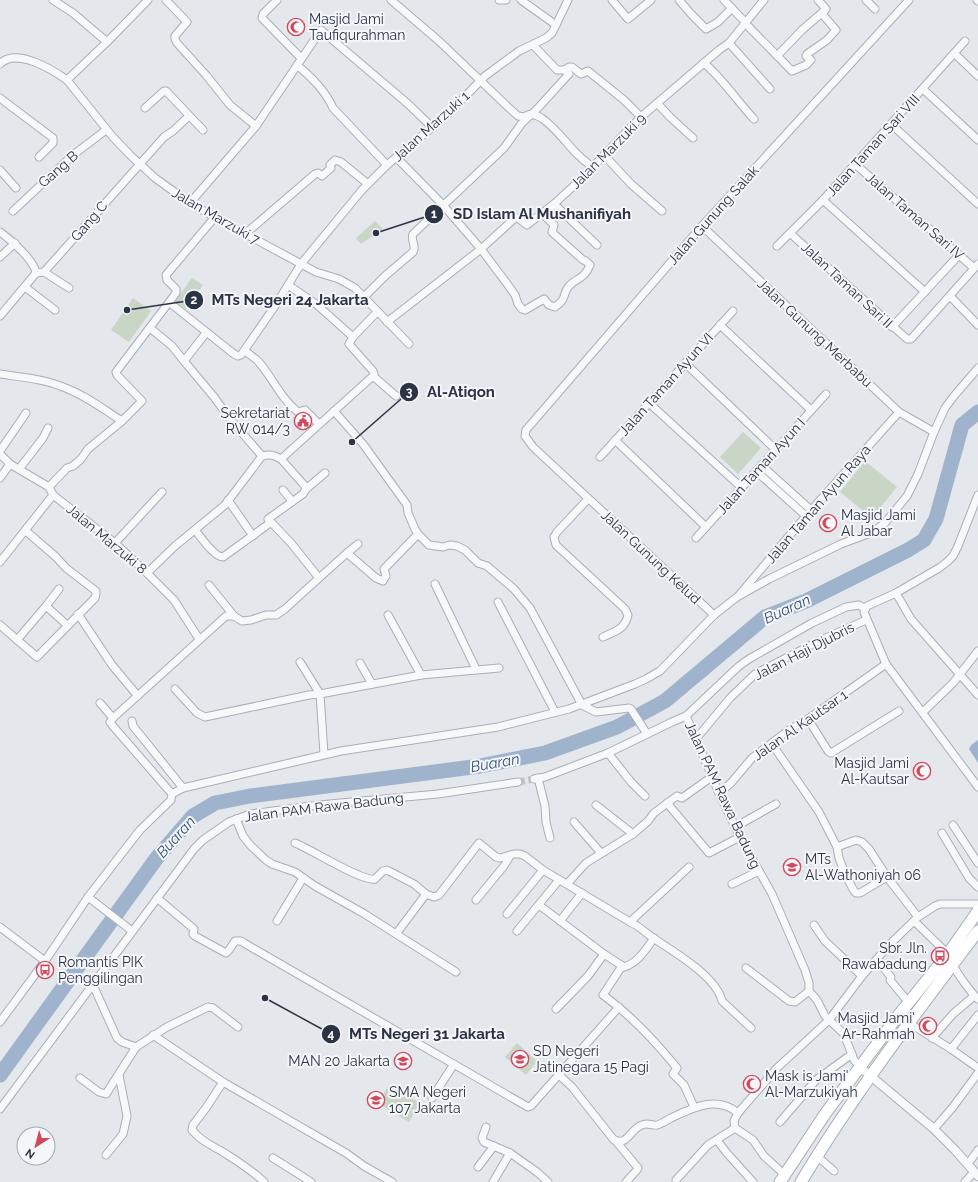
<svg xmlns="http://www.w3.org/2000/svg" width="978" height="1182" font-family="Raleway,sans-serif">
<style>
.green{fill:#c9d6c5}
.water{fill:#9fb4cc}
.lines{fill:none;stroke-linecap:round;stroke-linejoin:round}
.river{stroke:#9fb4cc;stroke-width:15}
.minor-tunnel{stroke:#bfc3cb;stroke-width:7;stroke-dasharray:7 3.5;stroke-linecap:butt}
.minor-casing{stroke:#a9aeb7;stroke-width:9}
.tertiary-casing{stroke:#a9aeb7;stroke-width:10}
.primary-casing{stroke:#a3abb8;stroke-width:13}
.minor{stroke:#f7f8fa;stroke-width:7}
.tertiary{stroke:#f7f8fa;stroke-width:8}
.primary{stroke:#fff;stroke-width:11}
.labels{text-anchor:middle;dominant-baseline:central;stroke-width:4;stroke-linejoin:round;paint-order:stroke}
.poi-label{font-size:14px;fill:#2b3445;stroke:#f4f6f9;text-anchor:start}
.street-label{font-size:14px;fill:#2b3445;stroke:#f4f6f9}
.water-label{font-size:15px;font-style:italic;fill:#34527a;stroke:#f4f6f9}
.leader{fill:none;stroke:#2b3445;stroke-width:1.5}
.callout-dot{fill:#2b3445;stroke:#f4f6f9;stroke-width:1.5}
.mark-label{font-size:12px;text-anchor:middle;font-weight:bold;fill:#fff}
.callout-label{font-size:15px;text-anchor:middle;font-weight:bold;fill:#2b3445;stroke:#f4f6f9;stroke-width:4;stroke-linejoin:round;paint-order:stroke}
</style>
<rect width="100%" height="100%" fill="#e4e7ec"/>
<g class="green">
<path d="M375,221L383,229L361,244L356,238Z"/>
<path d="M192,278L203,285L186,309L175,301Z"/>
<path d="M133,298L151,311L129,342L111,330Z"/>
<path d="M743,432L761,448L738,474L720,457Z"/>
<path d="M865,461L897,487L872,518L840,492Z"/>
<path d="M517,1043L537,1061L526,1075L505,1057Z"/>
<path d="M389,1085L420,1103L409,1122L378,1103Z"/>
</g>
<path class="water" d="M978,740V763L969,749L971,745Z"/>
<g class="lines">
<path class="river" d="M0,1075L156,859L193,816L215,803L250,796L480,766L545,753L617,727L665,701L765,617L806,601L908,550L924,540L936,519L962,425L978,412"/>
<path class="minor-tunnel" d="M518,782L534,779"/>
<defs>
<g id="minor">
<path d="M53,0L73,13L107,42"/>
<path d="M166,0L187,22L175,36V39L177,43L206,75L230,105L256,126"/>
<path d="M277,0L263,14L262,18L301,58"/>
<path d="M391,0L439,41L508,107L518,116L525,117C538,104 567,144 575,152C581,158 586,162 592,167"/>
<path d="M499,0H506"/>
<path d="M521,0L556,25"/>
<path d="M612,0L628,19L651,0"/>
<path d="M679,0L692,15L706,29L718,22L732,8"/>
<path d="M724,0L745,22"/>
<path d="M866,0L875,9"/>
<path d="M977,0L978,1"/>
<path d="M745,23L792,71L806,65L811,60L806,56L807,54L827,40L836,30L823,15V12L826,9L818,0"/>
<path d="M729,43L770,89"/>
<path d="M533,45L557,70H565"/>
<path d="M955,54L978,76"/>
<path d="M777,56L802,30L823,12"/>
<path d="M704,63C723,79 737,101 754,119"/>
<path d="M0,64C16,47 53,70 67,80L107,42L148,0"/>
<path d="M297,65C311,77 325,90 333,108L387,165"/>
<path d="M565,70L569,67H572L581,74L588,71L624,100L641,117"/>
<path d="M67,80L112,136L130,155L155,178L190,203L229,225L316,272L339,279L355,288L409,344"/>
<path d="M923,89L978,140"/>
<path d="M0,98L53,138V143L39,157"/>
<path d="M657,103L670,117L693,138"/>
<path d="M145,108L164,91H166L203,130"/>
<path d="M891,124L978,204"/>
<path d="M604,155L631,184L662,211"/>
<path d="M397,158L443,205L481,249L508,285L515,295L518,304L522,309L525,310L544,299L549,305L555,307C568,298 562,294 569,286C577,277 584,280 590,265L586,261L583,260L554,234L552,232L554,225L542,213"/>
<path d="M855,164L974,268"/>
<path d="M0,170L16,188"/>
<path d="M823,200L925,292"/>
<path d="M190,203L256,126L321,30L407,103L433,128"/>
<path d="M554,204L597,245"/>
<path d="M13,211L73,155L106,130"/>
<path d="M702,226L899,412L934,432"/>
<path d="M0,232C10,239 35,261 36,273"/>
<path d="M245,234L315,174L318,173L322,176L331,168L330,165L335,160L341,162L368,184"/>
<path d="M791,234L907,339H911L978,264"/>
<path d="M777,246L823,200L965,41"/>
<path d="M0,257L15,243"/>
<path d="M44,272L69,288"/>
<path d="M36,273L44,272L164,137L173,131L189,116"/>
<path d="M288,285L316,304L353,337"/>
<path d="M25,287L55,310"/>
<path d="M950,296L978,325"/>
<path d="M364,297L385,276L413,252C417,246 410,240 413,234L504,148L522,123L538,108L568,75L569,74L565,70"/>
<path d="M170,303L234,354L238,356L241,355L275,306L301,264L362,190L387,165L448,114L485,76L519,51L546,38L552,33L556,25L568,0"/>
<path d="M0,316L36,273"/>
<path d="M387,322L481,249L515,218H518L527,225L554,204L579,181L641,117L719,50L729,43L764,0"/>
<path d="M720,325L811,410"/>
<path d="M892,327L959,255"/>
<path d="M150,328L172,346L184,361"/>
<path d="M206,333L184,361L214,397L230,419L262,456"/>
<path d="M245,351C249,354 253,357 257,360C272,376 280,398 298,412L305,410L319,424"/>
<path d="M685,363L776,450"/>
<path d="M0,374C21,377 44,379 63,387C85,395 103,409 122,421"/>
<path d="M373,376L396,396"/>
<path d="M649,403L742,488"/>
<path d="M334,411L363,444L407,505L408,513L415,529L418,534L429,545L443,547L450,545L457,546L465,550L478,563L487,566L514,589L530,608L582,705L596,712L629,708L631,709L647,734"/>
<path d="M615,440L706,527"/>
<path d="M0,451L26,413"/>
<path d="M0,454L10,464L49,487L53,495L115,543L147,573L174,600L199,639"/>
<path d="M600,457L733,311"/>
<path d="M761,465L811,510"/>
<path d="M19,469L43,438L48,428"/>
<path d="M756,471L806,516"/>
<path d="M0,478L10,464"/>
<path d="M49,487L67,468L73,466L81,459L88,449L122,421L142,401L117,375L116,372L176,293V289L167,280L166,275L215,217"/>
<path d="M306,489L325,473"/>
<path d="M283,490L292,501"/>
<path d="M978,495L958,546L953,556L947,562L939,568L896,593L867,606L864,612L886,664L978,787"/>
<path d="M588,499L557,532L554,537L556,545L625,609L628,615C625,629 616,631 603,637"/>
<path d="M228,500L253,536"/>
<path d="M195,530C201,537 214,557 223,557L270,523"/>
<path d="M696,538L826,394"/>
<path d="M115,543L162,492"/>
<path d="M347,553L358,544"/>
<path d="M0,562L53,495"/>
<path d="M147,573L175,546L225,505L262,456C270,454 274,455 281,459"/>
<path d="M319,578L347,553L376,578L383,581L386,576L384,569L418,534"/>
<path d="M435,584L476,669"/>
<path d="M209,585L234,616"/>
<path d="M896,593L911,619L978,695"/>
<path d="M740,594L806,516L899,412"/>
<path d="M498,602L555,712"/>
<path d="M46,606L67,625"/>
<path d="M78,614L112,665L137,695"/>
<path d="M388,615L421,675"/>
<path d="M714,615L533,447L525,436L526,430L702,226L909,0"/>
<path d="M0,625L37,657L95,598L96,594V591L66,568L56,557L26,531"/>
<path d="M17,640L46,606L59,589"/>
<path d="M300,662L320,694L324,754"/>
<path d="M360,663L372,684"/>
<path d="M175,689L197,713L205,717L309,695L320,694L421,675L499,668"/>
<path d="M100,703L113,718"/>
<path d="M923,712L953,683L978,651"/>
<path d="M686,716L719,793L740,837L772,894L805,970L809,983V991L817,1000L825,1016L844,1034L854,1060L861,1068"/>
<path d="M808,719L828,751L831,753L899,711"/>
<path d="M132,721L133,726L183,788"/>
<path d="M696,739L730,698L755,674L819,641L866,620"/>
<path d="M772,744L819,812L837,847L839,858L845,874L854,891L856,893H860L887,877"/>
<path d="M608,753L631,782L645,796"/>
<path d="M538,778L545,806L546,822L550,838"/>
<path d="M534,779L545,777L608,753L672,722L686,716L739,666L749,659L812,623L846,607L859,605L864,608"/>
<path d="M719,793L731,783L752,758L789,730L808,719L886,664"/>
<path d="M172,794L183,788L341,751L498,727L569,709L635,684L646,679L660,671L714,615L737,597L769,579L841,544L873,532L885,523L907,496L918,474L934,432L945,408L954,396L978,368"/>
<path d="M667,803L709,853L740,837"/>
<path d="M596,805L633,834"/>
<path d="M236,819L243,836L251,846L266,860L272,864L295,872L315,886L363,913L456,972"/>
<path d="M574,822L601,853"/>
<path d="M953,825L978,863"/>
<path d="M735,827L776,804"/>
<path d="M942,833L969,878L978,887"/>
<path d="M295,843C311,849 362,882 375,879L383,871L387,870L414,884L426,894L434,897L439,895L479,843L496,857L500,858L514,854H520L525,856L543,870L630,922L689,867"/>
<path d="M837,847L856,840L862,842L869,849L887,877L918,917"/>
<path d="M567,884L586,863L633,834L648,821L654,813L677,796L682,798L713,776"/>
<path d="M732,884L759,871"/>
<path d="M88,897L132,931"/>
<path d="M157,898L194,929L193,934L195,936L226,953L229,950L235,941H241L244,943L528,1107L531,1106L619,1007"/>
<path d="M476,900L504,866L510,856"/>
<path d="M539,905L604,954L624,967C638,963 646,949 654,938"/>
<path d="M507,914L543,870"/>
<path d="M277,921L303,878"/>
<path d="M560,921L582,893"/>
<path d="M914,921L948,954"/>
<path d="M630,922C639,926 646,933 653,938C673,951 717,977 722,1001L751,1028"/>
<path d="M814,925L825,941L862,976"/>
<path d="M0,927L45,961"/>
<path d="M517,931L559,880"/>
<path d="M396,934L426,894"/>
<path d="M877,960L891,977L890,980L909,1003"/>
<path d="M953,964C955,971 972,994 978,999"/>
<path d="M622,966L603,995C632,1016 655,1041 677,1068L673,1074L684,1085L694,1107"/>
<path d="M746,968L789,1001L795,1002L809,991"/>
<path d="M93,985L117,1038L122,1042L136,1047"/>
<path d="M556,1009L588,976L604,954"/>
<path d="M0,1022L45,961L88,897L140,830L171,800L172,794L112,725L110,722L113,718L226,616H234L242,621L251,620L266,615H276L285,609L319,578L291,543L268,519L303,494L306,489L305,486L281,459L373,376L374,374L373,371L349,344L353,337L377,312"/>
<path d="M909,1023L951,1049L978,1068"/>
<path d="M153,1035L223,1082L346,1153L364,1166L392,1182"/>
<path d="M932,1038L953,1014L974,996"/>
<path d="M951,1049L978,1015"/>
<path d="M558,1074L572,1087L614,1140C628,1146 630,1129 642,1125C647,1122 652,1126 657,1125C661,1124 667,1120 671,1118C692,1108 717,1095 738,1113L734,1121L735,1128L753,1140L764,1156L785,1175"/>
<path d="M80,1078L99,1092L106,1094L136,1047L167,1027L208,1007L213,1008L238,1027"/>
<path d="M223,1082L206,1108L193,1125L192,1130C200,1140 212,1146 223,1152C237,1161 252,1170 264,1182"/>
<path d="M432,1098L454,1064"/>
<path d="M0,1109L194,849L203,840L229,822L250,814L319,805L438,794L518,782"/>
<path d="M738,1113L777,1068L829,1020L862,976L890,944L918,917L935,906L940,904H978"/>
<path d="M780,1122L816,1080L852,1054"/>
<path d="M486,1127L482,1138L484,1142L510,1153L537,1172L548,1182"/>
<path d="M934,1129L953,1107L978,1073"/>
<path d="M615,1140L638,1168L637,1170L626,1182"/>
<path d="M717,1140L726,1152L753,1182"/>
<path d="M106,1155L123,1134L127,1116L119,1075"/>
<path d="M817,1156L834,1171"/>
<path d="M273,1158L311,1182"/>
<path d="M968,1164L978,1150"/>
<path d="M478,1167L494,1146"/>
<path d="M676,1180L708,1145L735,1128"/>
<path d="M493,1182L510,1153"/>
<path d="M965,1182L974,1172"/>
</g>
<path id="tertiary" d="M861,1068L934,1129L955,1150L978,1176"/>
<g id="primary">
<path d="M780,1182L825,1114L897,1017L948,954L978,911"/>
<path d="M801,1182C854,1094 916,1013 978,931"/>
</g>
</defs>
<use href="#minor" class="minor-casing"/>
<use href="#tertiary" class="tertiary-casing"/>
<use href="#primary" class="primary-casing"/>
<use href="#minor" class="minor"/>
<use href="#tertiary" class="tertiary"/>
<use href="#primary" class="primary"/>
</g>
<defs>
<symbol id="mosque-ring" viewBox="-11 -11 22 22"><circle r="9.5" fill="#f4f6f9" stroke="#d1495b" stroke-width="1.5"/><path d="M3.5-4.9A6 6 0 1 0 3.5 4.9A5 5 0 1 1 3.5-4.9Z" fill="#d1495b"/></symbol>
<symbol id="civic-ring" viewBox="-11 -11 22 22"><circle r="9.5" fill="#f4f6f9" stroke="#d1495b" stroke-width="1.5"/><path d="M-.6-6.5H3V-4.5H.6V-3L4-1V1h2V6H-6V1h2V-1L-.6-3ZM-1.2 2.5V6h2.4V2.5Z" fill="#d1495b"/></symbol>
<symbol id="school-ring" viewBox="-11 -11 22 22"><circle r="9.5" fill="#f4f6f9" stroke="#d1495b" stroke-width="1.5"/><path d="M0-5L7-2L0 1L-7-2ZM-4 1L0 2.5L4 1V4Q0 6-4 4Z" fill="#d1495b"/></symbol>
<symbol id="bus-ring" viewBox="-11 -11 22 22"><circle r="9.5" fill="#f4f6f9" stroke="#d1495b" stroke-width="1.5"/><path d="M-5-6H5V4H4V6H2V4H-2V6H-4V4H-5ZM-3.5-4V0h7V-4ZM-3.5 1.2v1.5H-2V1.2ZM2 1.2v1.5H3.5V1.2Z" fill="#d1495b"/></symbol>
</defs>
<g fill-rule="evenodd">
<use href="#mosque-ring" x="286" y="17" width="20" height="20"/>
<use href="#civic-ring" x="293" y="411" width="20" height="20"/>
<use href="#mosque-ring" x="818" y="513" width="20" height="20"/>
<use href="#mosque-ring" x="912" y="761" width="20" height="20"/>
<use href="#school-ring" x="782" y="857" width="20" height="20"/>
<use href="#bus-ring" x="930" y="946" width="20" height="20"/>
<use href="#bus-ring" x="35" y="960" width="20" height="20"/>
<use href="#mosque-ring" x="918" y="1016" width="20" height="20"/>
<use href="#school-ring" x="510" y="1049" width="20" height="20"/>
<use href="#school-ring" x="393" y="1051" width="20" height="20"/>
<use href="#mosque-ring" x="742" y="1074" width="20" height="20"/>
<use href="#school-ring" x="366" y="1090" width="20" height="20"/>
</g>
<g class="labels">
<g class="poi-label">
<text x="309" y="19">Masjid Jami<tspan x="309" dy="16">Taufiqurahman</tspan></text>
<text x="290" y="413" text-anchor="end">Sekretariat<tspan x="290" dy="16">RW 014/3</tspan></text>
<text x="841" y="515">Masjid Jami<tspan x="841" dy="16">Al Jabar</tspan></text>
<text x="909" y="763" text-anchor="end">Masjid Jami<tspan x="909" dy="16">Al-Kautsar</tspan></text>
<text x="805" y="859">MTs<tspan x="805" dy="16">Al-Wathoniyah 06</tspan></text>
<text x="927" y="948" text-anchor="end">Sbr. Jln.<tspan x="927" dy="16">Rawabadung</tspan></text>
<text x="58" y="962">Romantis PIK<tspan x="58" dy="16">Penggilingan</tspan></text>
<text x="915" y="1018" text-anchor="end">Masjid Jami'<tspan x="915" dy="16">Ar-Rahmah</tspan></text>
<text x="533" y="1051">SD Negeri<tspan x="533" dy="16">Jatinegara 15 Pagi</tspan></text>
<text x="390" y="1061" text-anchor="end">MAN 20 Jakarta</text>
<text x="765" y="1076">Mask is Jami'<tspan x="765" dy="16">Al-Marzukiyah</tspan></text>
<text x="389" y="1092">SMA Negeri<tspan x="389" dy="16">107 Jakarta</tspan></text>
</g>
<g class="street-label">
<text transform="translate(431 126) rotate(-42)">Jalan Marzuki 1</text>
<text transform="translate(873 145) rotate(-48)">Jalan Taman Sari VIII</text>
<text transform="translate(608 151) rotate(-45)">Jalan Marzuki 9</text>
<text transform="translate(58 169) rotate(-41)">Gang B</text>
<text transform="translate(713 215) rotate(-48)">Jalan Gunung Salak</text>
<text transform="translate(216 216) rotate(30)">Jalan Marzuki 7</text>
<text transform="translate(915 216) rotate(41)">Jalan Taman Sari IV</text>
<text transform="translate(89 221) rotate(-49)">Gang C</text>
<text transform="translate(847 285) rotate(43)">Jalan Taman Sari II</text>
<text transform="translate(815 333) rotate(43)">Jalan Gunung Merbabu</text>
<text transform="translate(666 384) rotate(-48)">Jalan Taman Ayun VI</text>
<text transform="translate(761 466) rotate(-48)">Jalan Taman Ayun I</text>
<text transform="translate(818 504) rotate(-49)">Jalan Taman Ayun Raya</text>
<text transform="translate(107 539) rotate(40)">Jalan Marzuki 8</text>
<text transform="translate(651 557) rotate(43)">Jalan Gunung Kelud</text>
<text transform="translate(804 651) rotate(-27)">Jalan Haji Djubris</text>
<text transform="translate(800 725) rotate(-35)">Jalan Al Kautsar 1</text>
<text transform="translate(723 795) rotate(65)">Jalan PAM Rawa Badung</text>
<text transform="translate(324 807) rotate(-7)">Jalan PAM Rawa Badung</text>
</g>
<g class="water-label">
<text transform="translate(787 609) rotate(-25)">Buaran</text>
<text transform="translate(495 763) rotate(-10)">Buaran</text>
<text transform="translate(176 837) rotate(-48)">Buaran</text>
</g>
</g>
<path class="leader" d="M376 233L434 214M127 310L194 300M352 442L409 392M265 998L331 1034"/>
<g class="callout-dot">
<circle cx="376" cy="233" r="4"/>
<circle cx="127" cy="310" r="4"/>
<circle cx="352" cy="442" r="4"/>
<circle cx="265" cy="998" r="4"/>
<circle cx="434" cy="214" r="10"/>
<circle cx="194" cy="300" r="10"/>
<circle cx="409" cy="392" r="10"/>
<circle cx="331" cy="1034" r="10"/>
</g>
<g class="mark-label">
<text x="434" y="218">1</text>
<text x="194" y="304">2</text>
<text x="409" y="396">3</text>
<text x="331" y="1038">4</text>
</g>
<g class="callout-label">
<text x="542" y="219">SD Islam Al Mushanifiyah</text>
<text x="290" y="305">MTs Negeri 24 Jakarta</text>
<text x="461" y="397">Al-Atiqon</text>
<text x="427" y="1039">MTs Negeri 31 Jakarta</text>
</g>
<g transform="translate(36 1146) rotate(216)"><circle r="19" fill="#f4f6f9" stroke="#a4a8b1"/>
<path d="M0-3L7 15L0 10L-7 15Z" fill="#d1495b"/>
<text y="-6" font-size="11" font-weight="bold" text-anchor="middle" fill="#2b3445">N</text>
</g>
</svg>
